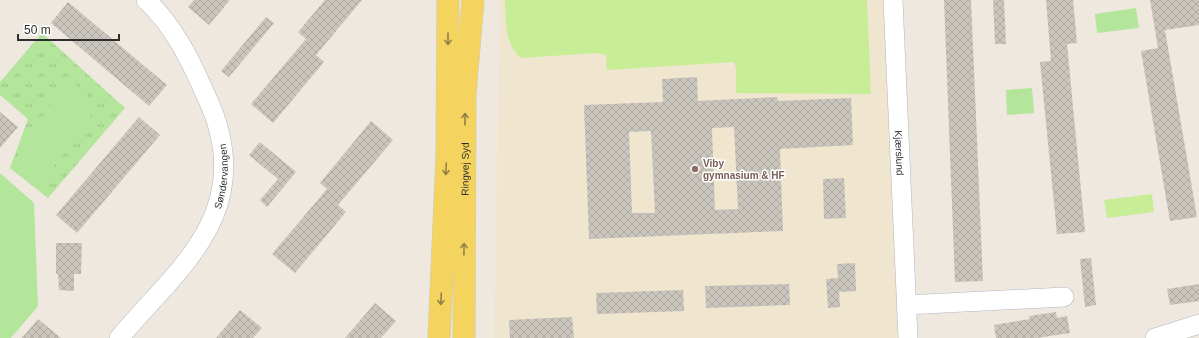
<svg xmlns="http://www.w3.org/2000/svg" width="1199" height="338" font-family="Arial,sans-serif">
<style>
.education{fill:#f0e6cf}
.grass{fill:url(#grass-tufts)}
.park{fill:#b3e59b}
.pitch{fill:#c7ed97}
.building{fill:url(#building-cross-hatch);fill-rule:evenodd}
.lines{fill:none;stroke-linecap:round;stroke-linejoin:round}
.minor-casing{stroke:#b3b5c0;stroke-width:20}
.major-casing{stroke:#c8c8c8;stroke-width:23}
.minor{stroke:#fff;stroke-width:19}
.major{stroke:#f4d45f;stroke-width:22}
.oneway{stroke:#908046}
.education-dot{fill:#8d6e63;stroke:#fff;stroke-width:1.5}
.labels{text-anchor:middle;dominant-baseline:central;stroke-width:3;stroke-linejoin:round;paint-order:stroke}
.street-label{font-size:10px;fill:#2d2d2d;stroke:#fff}
.education-label{font-size:10px;font-weight:bold;fill:#785e54;stroke:#fff;text-anchor:start}
</style>
<defs>
<pattern id="grass-tufts" width="24" height="20" patternUnits="userSpaceOnUse"><rect width="24" height="20" fill="#b3e59b"/><path d="M3 7l-1-3M5 7V3M7 7l1-3M15 17l-1-3M17 17v-4M19 17l1-3" fill="none" stroke="#9ac586"/></pattern>
<pattern id="building-cross-hatch" width="8" height="8" patternUnits="userSpaceOnUse"><rect width="8" height="8" fill="#cac6bd"/><path d="M0 0l8 8M0 8l8-8" fill="none" stroke="#aeaaa3"/></pattern>
</defs>
<rect width="100%" height="100%" fill="#eee8df"/>
<path class="education" d="M500,0H886L899,338H494Z"/>
<path class="grass" d="M42,33L125,108L48,198L10,168L28,119L0,95V82Z"/>
<g class="park">
<path d="M1136,8L1139,28L1097,33L1095,14Z"/>
<path d="M68,78L98,105L47,176L27,181L10,168Z"/>
<path d="M1032,88L1034,113L1007,115L1006,90Z"/>
<path d="M0,173L34,203L38,306L11,338H0Z"/>
</g>
<g class="pitch">
<path d="M505,0H867L871,94L736,93V68L734,62L607,70L606,55L596,53L521,58C504,44 506,20 505,0Z"/>
<path d="M1152,194L1154,212L1107,218L1104,200Z"/>
</g>
<g class="building">
<path d="M194,0H230L209,25L188,7Z"/>
<path d="M325,0H362L316,55L324,62L273,123L251,104L306,39L298,32Z"/>
<path d="M944,0H971L983,281L955,282Z"/>
<path d="M993,0H1004L1006,44H995Z"/>
<path d="M1046,0H1073L1077,43L1067,44L1085,232L1057,234L1040,62L1051,61Z"/>
<path d="M1150,0H1199V25L1165,30L1197,217L1170,221L1141,51L1158,48Z"/>
<path d="M68,2L167,85L149,106L51,23Z"/>
<path d="M266,17L274,23L229,77L221,71Z"/>
<path d="M697,77L698,101L777,97L778,101L851,98L853,145L780,149L783,231L589,239L584,105L663,102L662,79ZM734,127L738,209L715,210L712,128ZM651,131L655,213H632L629,132Z"/>
<path d="M0,112L18,127L0,148Z"/>
<path d="M139,117L160,135L77,233L56,215Z"/>
<path d="M371,121L393,140L338,205L346,212L295,273L272,254L327,189L320,183Z"/>
<path d="M260,142L296,172L267,207L260,200L278,179L249,155Z"/>
<path d="M844,178L846,218L824,219L823,179Z"/>
<path d="M56,243H82L81,274H74V291L59,290L58,274H56Z"/>
<path d="M1091,258L1096,305L1085,307L1080,259Z"/>
<path d="M855,263L856,291L839,292L840,307L828,308L826,279L838,278L837,264Z"/>
<path d="M789,284L790,305L706,308L705,286Z"/>
<path d="M1199,284V301L1170,305L1167,289Z"/>
<path d="M683,290L684,311L597,314L596,293Z"/>
<path d="M375,303L396,321L381,338H345Z"/>
<path d="M240,310L262,328L253,338H216Z"/>
<path d="M1056,312L1057,318L1067,316L1070,333L1037,338H996L994,325L1030,319L1029,316Z"/>
<path d="M572,317L574,338H510L509,320Z"/>
<path d="M38,319L61,338H22Z"/>
</g>
<g class="lines">
<defs>
<g id="minor">
<path id="s1" d="M893,0L908,338"/>
<path d="M906,305L1064,297"/>
<path id="s2" d="M119,338C172,275 243,223 219,131C216,116 209,102 203,89C189,57 172,24 146,0"/>
<path d="M1155,338L1199,324"/>
</g>
<g id="major">
<path d="M439,338L447,154L448,0"/>
<path id="s3" d="M464,338L465,94L473,0"/>
</g>
</defs>
<use href="#minor" class="minor-casing"/>
<use href="#major" class="major-casing"/>
<use href="#minor" class="minor"/>
<use href="#major" class="major"/>
</g>
<defs><path id="oneway-shaft" d="M-6 0H5M1.5-3L5.5 0L1.5 3" fill="none" stroke-width="1.6" stroke-linecap="round" stroke-linejoin="round"/></defs>
<g class="oneway">
<use href="#oneway-shaft" transform="translate(448 39) rotate(90)"/>
<use href="#oneway-shaft" transform="translate(465 119) rotate(-90)"/>
<use href="#oneway-shaft" transform="translate(446 169) rotate(93)"/>
<use href="#oneway-shaft" transform="translate(464 249) rotate(-89)"/>
<use href="#oneway-shaft" transform="translate(441 299) rotate(93)"/>
</g>
<circle class="education-dot" cx="695" cy="169" r="4"/>
<g class="labels">
<g class="street-label">
<text stroke="none"><textPath href="#s1" startOffset="153">Kjærslund</textPath></text>
<text stroke="none"><textPath href="#s3" startOffset="169">Ringvej Syd</textPath></text>
<text stroke="none"><textPath href="#s2" startOffset="196">Søndervangen</textPath></text>
</g>
<g class="education-label">
<text x="703" y="163">Viby<tspan x="703" dy="12">gymnasium &amp; HF</tspan></text>
</g>
</g>
<path d="M18 34v6h101v-6" fill="none" stroke="#2d2d2d" stroke-width="2"/>
<text x="24" y="34" font-size="12" fill="#2d2d2d" stroke="#ffffff" stroke-width="3" paint-order="stroke">50 m</text>
</svg>
